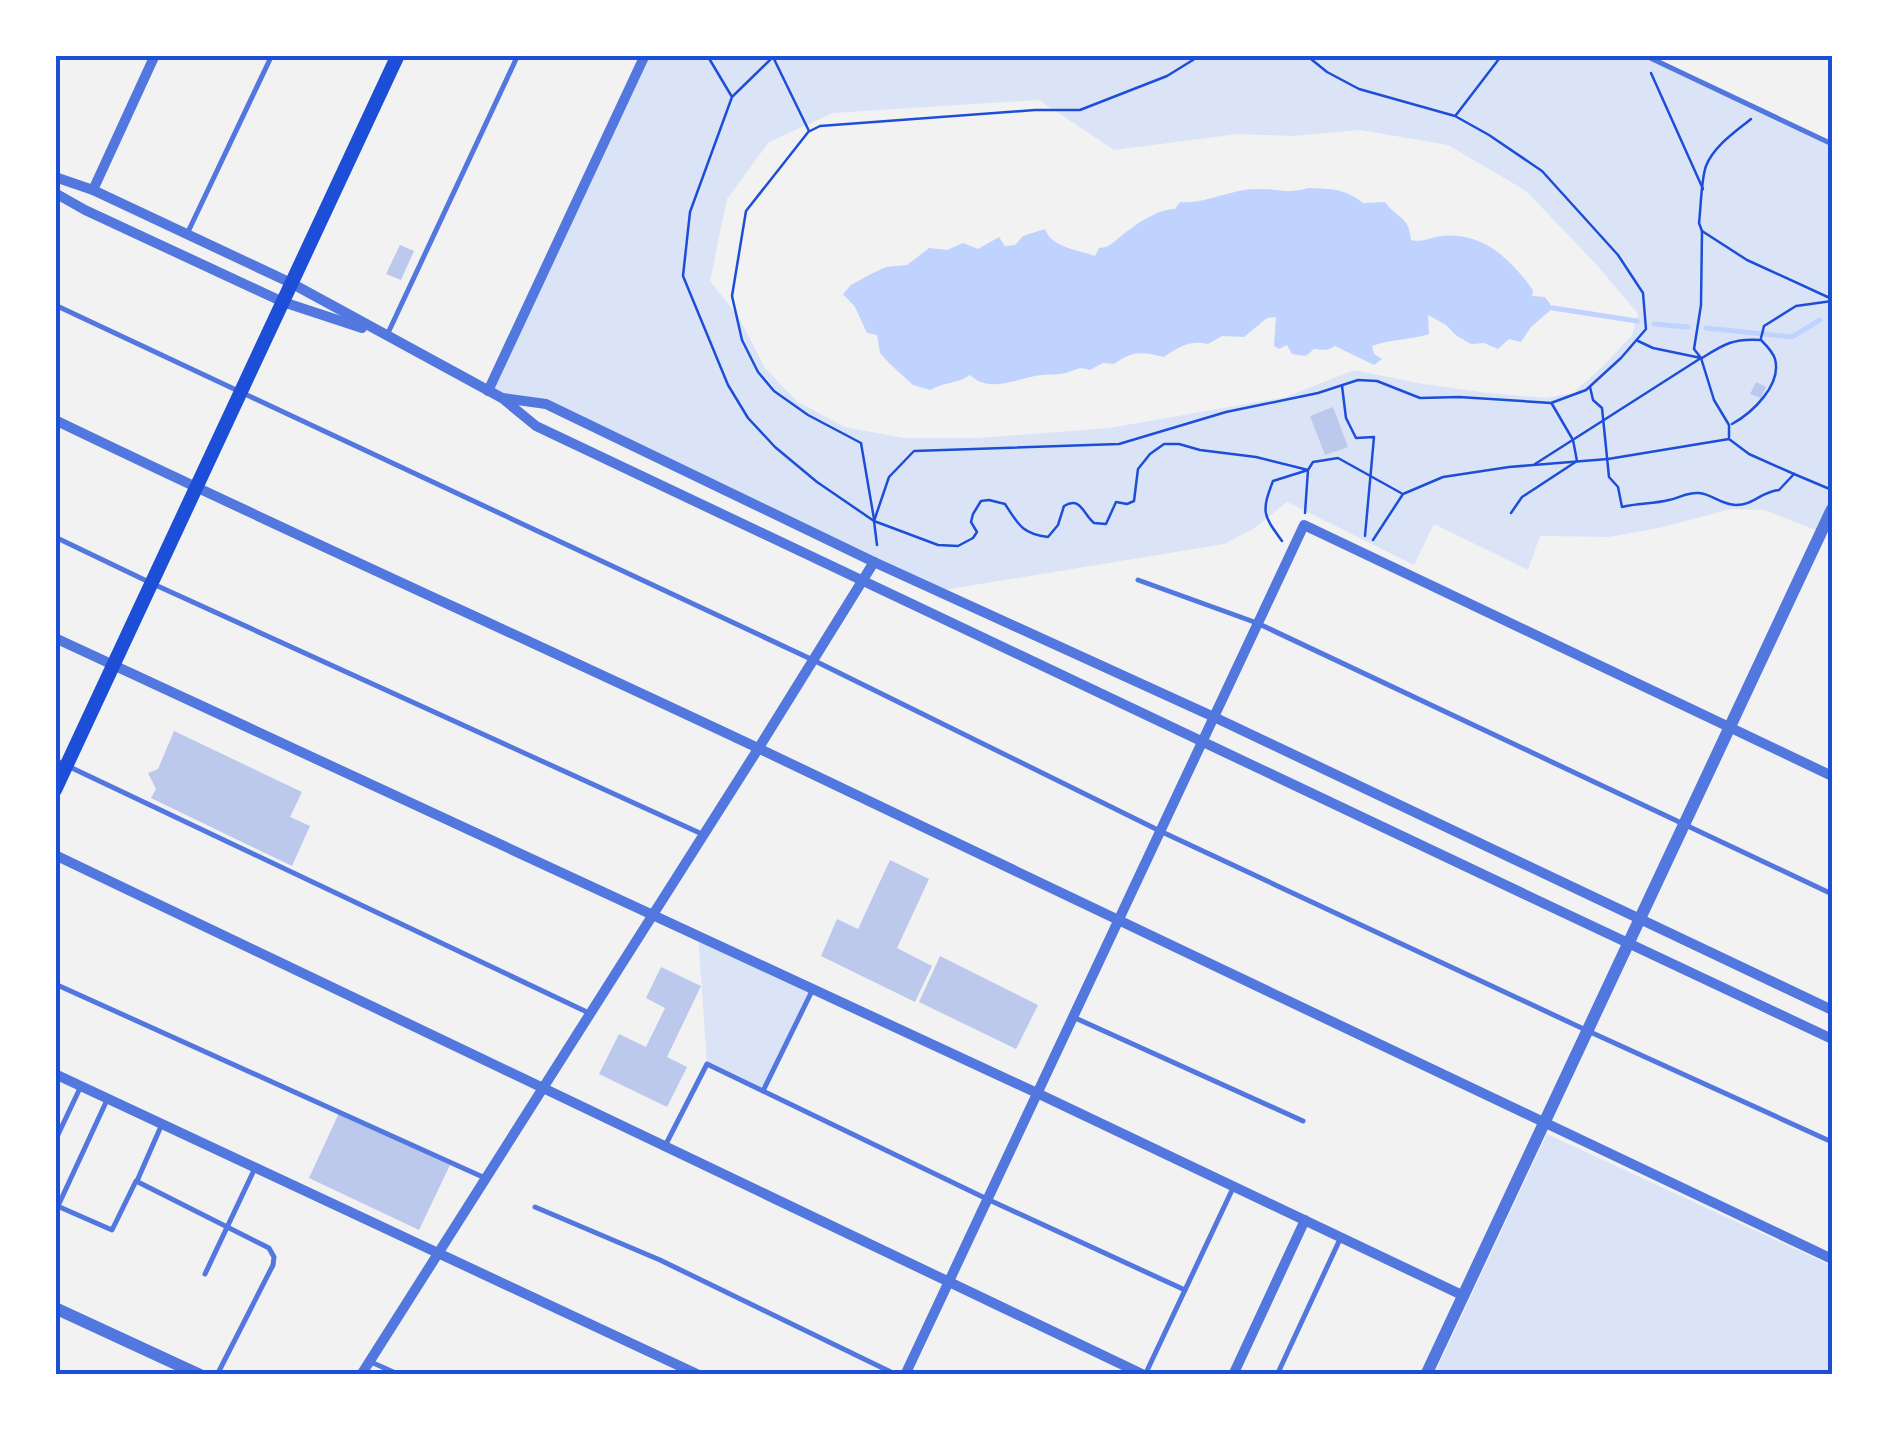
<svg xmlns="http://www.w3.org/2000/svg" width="1887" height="1430" font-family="'Sofia Sans Condensed',sans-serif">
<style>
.green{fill:#dbe4f7;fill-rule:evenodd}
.water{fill:#bfd3fe}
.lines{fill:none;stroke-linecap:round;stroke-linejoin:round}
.stream{stroke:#bfd3fe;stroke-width:5}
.building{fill:#bdc9ec}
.path{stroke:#1d4ed8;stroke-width:2.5}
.service{stroke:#5277de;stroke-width:5}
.minor{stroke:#5277de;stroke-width:10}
.tertiary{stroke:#5277de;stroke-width:12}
.secondary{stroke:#1d4ed8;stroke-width:14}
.neatline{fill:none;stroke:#1d4ed8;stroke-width:4}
</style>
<rect width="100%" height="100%" fill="#f2f2f2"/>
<g class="green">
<path d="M645,55H1644L1832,144V509L1821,532L1764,510L1731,509L1659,528L1609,537L1540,536L1528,570L1434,524L1414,565L1287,502L1253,529L1224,544L938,591L546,404L488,391ZM1039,100L1114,150L1238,134L1293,136L1360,130L1448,145L1526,191L1595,263L1638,314L1632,335L1603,366L1573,393L1546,398L1489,393L1423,384L1354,370L1286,397L1109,428L979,438H904L845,427L798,402L765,368L738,316L710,281L727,199L769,142L833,113Z"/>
<path d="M698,935L813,989L763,1091L707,1064Z"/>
<path d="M1547,1134L1832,1266V1375H1434Z"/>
</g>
<path class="water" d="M1309,188C1332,189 1344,188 1363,203L1385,202C1397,219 1409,215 1411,240C1423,243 1430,237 1442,236C1484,232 1511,260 1533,290L1532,296L1545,297L1553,308L1531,327L1521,342L1509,339L1498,349L1484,343L1471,344L1457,336L1446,325L1428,315L1429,334C1410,340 1391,339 1372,346L1374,354L1382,359L1374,365L1335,346L1327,350L1314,349L1306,356L1292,354L1287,345L1279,349L1274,346L1276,317L1267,318L1244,337L1222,336L1208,344C1191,340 1178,347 1164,357C1141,352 1134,350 1114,364L1103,363L1090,370C1078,366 1077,370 1066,373C1058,375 1049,374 1041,375C1017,378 990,394 970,375C957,384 944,382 930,390L913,385L890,364L880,353L877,335L867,333L855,307L843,294L851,285L869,275L886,267L907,265L929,248L947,250L963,243L978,249L999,237L1005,246L1015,245L1023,236L1045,229C1052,248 1076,249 1095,256L1099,248C1111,247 1112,243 1121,236C1135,225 1157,209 1175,209L1180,202C1207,204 1232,188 1260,189C1281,189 1286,194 1309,188Z"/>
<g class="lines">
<g class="stream">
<path d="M1553,308L1637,321"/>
<path d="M1654,324L1688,327"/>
<path d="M1706,328L1792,337L1820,320"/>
</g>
</g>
<g class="building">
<path d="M400,245L414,251L401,280L386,274Z"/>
<path d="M1756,382L1766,387L1761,398L1750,394Z"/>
<path d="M1333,407L1348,447L1325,455L1310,416Z"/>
<path d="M174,731L302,792L290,817L310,826L292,866L151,798L156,789L148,773L158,769Z"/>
<path d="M890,860L929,879L897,948L932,966L915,1002L821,956L837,919L858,929Z"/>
<path d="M940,956L1038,1005L1016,1049L919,1002Z"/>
<path d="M661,967L701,986L667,1057L687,1067L667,1107L599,1074L619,1034L646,1047L665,1008L646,998Z"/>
<path d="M339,1113L450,1165L419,1230L309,1178Z"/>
</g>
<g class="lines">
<g class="path">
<path d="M707,55L732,97L690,212L683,276L728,385L748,418L775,447L817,482L874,521L938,545L958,546L973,538L977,532L971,522L973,514L981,501L989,500L1005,504C1018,524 1022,534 1048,537L1058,525L1064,506C1081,496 1083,514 1094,523L1106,524L1116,502L1127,504L1134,501L1138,469L1150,454L1164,444H1179L1200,450L1256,457L1308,470L1305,513"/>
<path d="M773,57L809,131L746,211L732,296L742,340L758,372L774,391L808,415L861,443L874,519"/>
<path d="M1651,73L1703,189"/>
<path d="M733,96L775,55"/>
<path d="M1456,115L1502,55"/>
<path d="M810,131L820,126L1035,110H1080L1167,76L1201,55"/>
<path d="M1702,231L1747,260L1832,299"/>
<path d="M1761,338L1764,326L1796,306L1832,301"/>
<path d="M1702,358C1724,344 1734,338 1761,340C1766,345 1773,352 1775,359C1782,385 1752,413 1732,424"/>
<path d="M1342,386L1346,418L1356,438L1374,437L1365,536"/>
<path d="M1590,387L1593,400L1602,408L1609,477L1618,487L1622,507C1638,503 1653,504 1669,500C1680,498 1686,492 1699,493C1712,494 1721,505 1736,505C1754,505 1760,492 1779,490L1794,474L1832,490"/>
<path d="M1729,437V425L1714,400L1701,358L1694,349L1701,305L1702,231L1699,223C1701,207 1701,180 1706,166C1714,146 1735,132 1751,119"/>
<path d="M1535,464L1701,358L1653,348L1638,341"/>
<path d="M1511,513L1522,497L1577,461L1573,440L1552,404"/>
<path d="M1373,540L1403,494L1443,477L1509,467L1608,459L1729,439L1749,454L1794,474"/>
<path d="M1282,541C1263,515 1261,512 1273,481L1308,470L1313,462L1338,458L1401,493"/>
<path d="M877,545L874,521L889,477L914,451L1119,444L1226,412L1318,393L1358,380L1377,381L1420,398L1459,397L1551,403L1586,390L1621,358L1646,329L1643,293L1618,255L1542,171L1489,135L1455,116L1359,89L1327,72L1306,55"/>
</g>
<g class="service">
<path d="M1644,55L1832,144"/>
<path d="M187,234L272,55"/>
<path d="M55,305L813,660L1160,831L1588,1031L1832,1142"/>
<path d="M388,333L518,55"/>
<path d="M55,537L151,583L702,834"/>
<path d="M1138,580L1257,623L1832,894"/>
<path d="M55,760L589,1013"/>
<path d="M55,984L485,1178"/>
<path d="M1073,1017L1303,1121"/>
<path d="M763,1091L812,991"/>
<path d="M55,1141L81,1086"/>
<path d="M666,1144L707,1064L987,1199L1185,1290"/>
<path d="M137,1181L162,1124"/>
<path d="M55,1205L112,1230L136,1181L269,1248L274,1257L273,1265L217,1375"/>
<path d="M58,1206L107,1100"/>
<path d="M535,1207L660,1260L897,1375"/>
<path d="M205,1274L255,1168"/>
<path d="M371,1362L400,1375"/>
<path d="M1145,1375L1233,1188"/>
<path d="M1277,1375L1341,1237"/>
</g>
<g class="minor">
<path d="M55,177L93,190L291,283L502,398L536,426C970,627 1399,837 1832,1039"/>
<path d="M93,190L155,55"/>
<path d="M55,193L85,210L283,302L362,328"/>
<path d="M488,391L645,55"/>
<path d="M503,398L546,404L874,562L1214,717L1832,1010"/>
<path d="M55,420C289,533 527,639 762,750C1119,919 1474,1092 1832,1259"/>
<path d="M55,638L1037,1093L1464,1296"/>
<path d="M55,855L1144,1375"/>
<path d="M55,1074L699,1375"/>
<path d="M361,1375L758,749L874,562"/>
<path d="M905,1375L1304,525L1832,776"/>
<path d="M1233,1375L1305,1220"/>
</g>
<g class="tertiary">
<path d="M55,1308L200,1375"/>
<path d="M1426,1375L1832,509"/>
</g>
<path class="secondary" d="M55,790L398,55"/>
</g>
<rect width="1887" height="1430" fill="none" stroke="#ffffff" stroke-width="115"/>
<rect x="58" y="58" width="1772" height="1314" class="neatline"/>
</svg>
